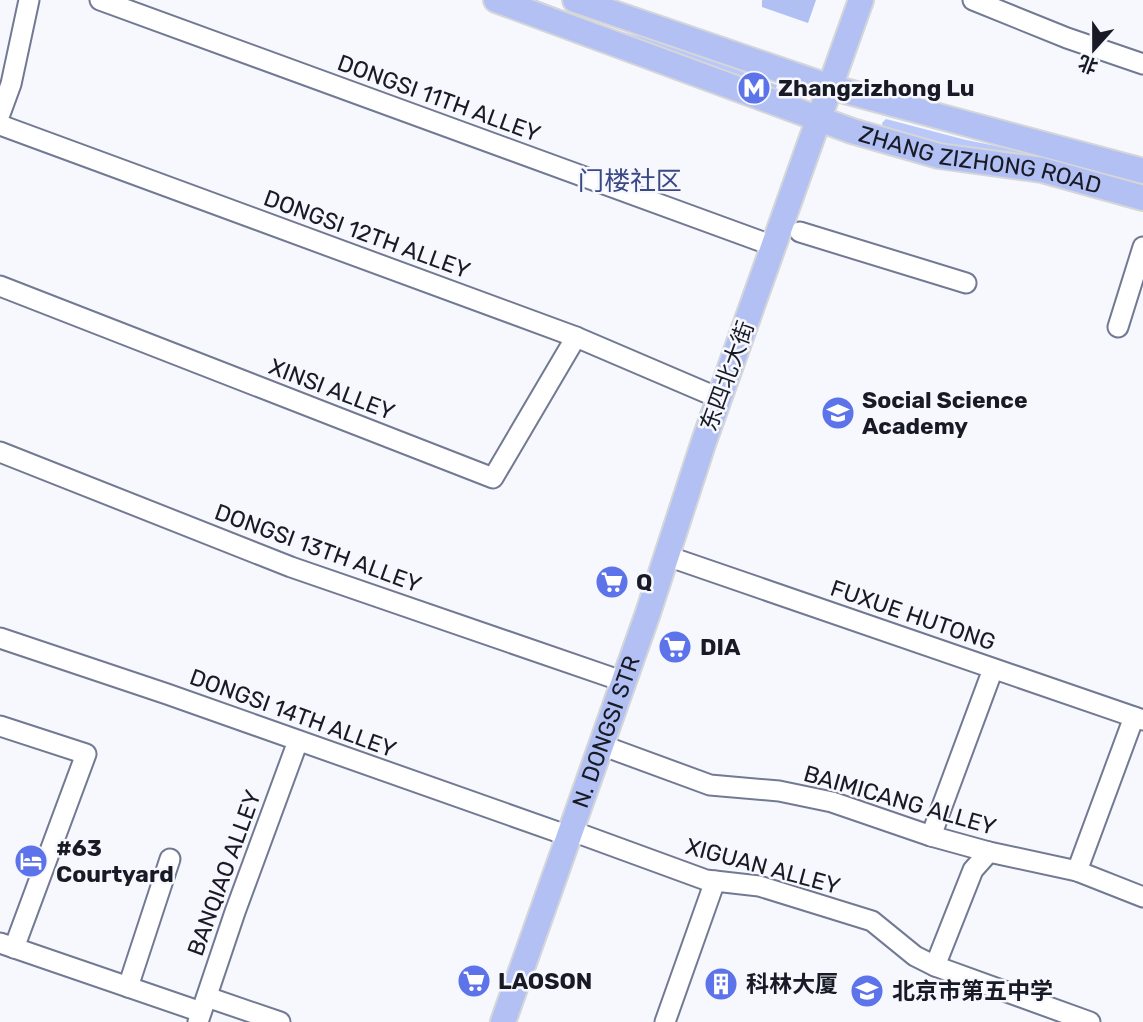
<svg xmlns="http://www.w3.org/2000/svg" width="1143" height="1022" font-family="Rubik,'Noto Sans SC',sans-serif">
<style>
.green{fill:#b9c8f8}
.forest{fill:#b1c0f3}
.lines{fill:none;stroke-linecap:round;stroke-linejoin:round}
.minor-casing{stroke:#727a93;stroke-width:23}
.major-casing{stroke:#d5d6d8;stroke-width:28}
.minor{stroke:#fff;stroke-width:19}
.major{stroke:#b3c0f4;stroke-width:24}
.labels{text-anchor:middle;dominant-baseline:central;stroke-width:5;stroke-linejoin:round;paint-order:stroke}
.poi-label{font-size:23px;font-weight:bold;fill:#181b25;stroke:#f6f8fe;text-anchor:start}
.street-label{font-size:23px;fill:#181b25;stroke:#f6f8fe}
.quarter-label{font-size:26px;fill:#3a4884;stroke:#f6f8fe}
</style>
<rect width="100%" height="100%" fill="#f6f8fe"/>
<g class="green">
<path d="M521,0H537L615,30L679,47L777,85L775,91Z"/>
<path d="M886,119L966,140L1022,151L1131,184L954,148L883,128L882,123Z"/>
</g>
<path class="forest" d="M762,0H816L808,23L762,7Z"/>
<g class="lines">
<defs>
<g id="minor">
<path d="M100,0L760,241"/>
<path d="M973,0L1067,38L1143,64"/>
<path d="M0,114L11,84L29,0"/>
<path d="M0,125L576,337L714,396"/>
<path d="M800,232L966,283"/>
<path d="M0,286L493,478L576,337"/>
<path d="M1118,327L1143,247"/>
<path d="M0,452L291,567L622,681"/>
<path d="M667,556L1143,720"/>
<path d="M0,638L167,694L569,836"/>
<path d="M0,726L86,754L14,948"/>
<path d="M601,745L710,785L779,791L832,802L931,836L989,852L1077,871L1143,897"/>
<path d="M572,831L706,880L759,886L872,921L915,956L935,966L1090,1022"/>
<path d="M931,836L993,669"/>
<path d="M1077,871L1134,717"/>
<path d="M0,943L201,1012"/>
<path d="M935,966L973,870L989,852"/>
<path d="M128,987L170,859"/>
<path d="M207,997L280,1022"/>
<path d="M198,1022L235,912L298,741"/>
<path d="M665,1022L715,881"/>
</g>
<g id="major">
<path id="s1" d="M496,0L852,131L939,156L1042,170L1143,198"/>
<path d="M575,0L830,87L1143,171"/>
<path id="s2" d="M503,1022L648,613L704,441L861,0"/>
</g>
</defs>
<use href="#minor" class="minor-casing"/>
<use href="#major" class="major-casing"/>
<use href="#minor" class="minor"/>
<use href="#major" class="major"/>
</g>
<defs>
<symbol id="metro-disc" viewBox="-11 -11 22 22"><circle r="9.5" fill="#5c73ea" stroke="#f6f8fe"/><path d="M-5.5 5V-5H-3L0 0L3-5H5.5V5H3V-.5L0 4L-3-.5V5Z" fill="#fff"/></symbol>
<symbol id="university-disc" viewBox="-11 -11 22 22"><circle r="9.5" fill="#5c73ea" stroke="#f6f8fe"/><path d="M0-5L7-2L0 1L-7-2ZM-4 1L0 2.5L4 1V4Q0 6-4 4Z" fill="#fff"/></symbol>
<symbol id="supermarket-disc" viewBox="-11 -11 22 22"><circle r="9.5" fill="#5c73ea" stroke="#f6f8fe"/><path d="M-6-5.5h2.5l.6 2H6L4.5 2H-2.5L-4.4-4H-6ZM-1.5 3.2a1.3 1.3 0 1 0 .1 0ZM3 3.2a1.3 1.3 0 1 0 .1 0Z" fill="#fff"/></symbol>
<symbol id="hotel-disc" viewBox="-11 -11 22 22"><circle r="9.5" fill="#5c73ea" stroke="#f6f8fe"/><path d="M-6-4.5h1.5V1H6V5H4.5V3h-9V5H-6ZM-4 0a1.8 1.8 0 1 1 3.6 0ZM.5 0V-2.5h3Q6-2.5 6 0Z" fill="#fff"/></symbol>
<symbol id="building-disc" viewBox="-11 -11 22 22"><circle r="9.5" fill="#5c73ea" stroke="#f6f8fe"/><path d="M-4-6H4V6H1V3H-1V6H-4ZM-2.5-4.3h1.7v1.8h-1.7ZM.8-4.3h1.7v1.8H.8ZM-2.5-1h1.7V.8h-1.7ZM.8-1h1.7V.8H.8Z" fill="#fff"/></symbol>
<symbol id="school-disc" viewBox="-11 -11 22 22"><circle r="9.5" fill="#5c73ea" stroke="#f6f8fe"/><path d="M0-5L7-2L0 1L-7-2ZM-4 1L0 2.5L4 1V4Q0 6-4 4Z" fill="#fff"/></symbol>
</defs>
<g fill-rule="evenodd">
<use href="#metro-disc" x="735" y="69" width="38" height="38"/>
<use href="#university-disc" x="819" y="394" width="38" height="38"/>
<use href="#supermarket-disc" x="593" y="563" width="38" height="38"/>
<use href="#supermarket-disc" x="656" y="628" width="38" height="38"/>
<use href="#hotel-disc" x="12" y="842" width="38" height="38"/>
<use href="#supermarket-disc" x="455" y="962" width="38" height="38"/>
<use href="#building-disc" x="702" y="965" width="38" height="38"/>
<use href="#school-disc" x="848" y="972" width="38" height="38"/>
</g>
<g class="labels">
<g class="poi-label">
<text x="778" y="88">Zhangzizhong Lu</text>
<text x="862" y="400">Social Science<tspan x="862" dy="26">Academy</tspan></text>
<text x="636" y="582">Q</text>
<text x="700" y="647">DIA</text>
<text x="56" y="848">#63<tspan x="56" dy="26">Courtyard</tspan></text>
<text x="498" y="981">LAOSON</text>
<text x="746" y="984">科林大厦</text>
<text x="892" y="991">北京市第五中学</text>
</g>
<g class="street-label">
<text transform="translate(439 98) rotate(20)">DONGSI 11TH ALLEY</text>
<text stroke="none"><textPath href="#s1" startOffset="511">ZHANG ZIZHONG ROAD</textPath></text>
<text transform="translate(367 234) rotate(20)">DONGSI 12TH ALLEY</text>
<text transform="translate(727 376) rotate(-70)">东四北大街</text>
<text transform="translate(332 389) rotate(21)">XINSI ALLEY</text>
<text transform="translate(318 548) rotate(20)">DONGSI 13TH ALLEY</text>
<text transform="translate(913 615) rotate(19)">FUXUE HUTONG</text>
<text transform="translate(293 713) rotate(20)">DONGSI 14TH ALLEY</text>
<text stroke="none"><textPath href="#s2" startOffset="308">N. DONGSI STR</textPath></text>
<text transform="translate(900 800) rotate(16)">BAIMICANG ALLEY</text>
<text transform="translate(763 866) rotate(15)">XIGUAN ALLEY</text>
<text transform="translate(224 873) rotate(-70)">BANQIAO ALLEY</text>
</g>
<g class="quarter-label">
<text x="630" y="181">门楼社区</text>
</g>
</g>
<g transform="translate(1094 49) rotate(201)" stroke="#f6f8fe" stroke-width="5" paint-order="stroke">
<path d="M0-5L12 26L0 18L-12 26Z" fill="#181b25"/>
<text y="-10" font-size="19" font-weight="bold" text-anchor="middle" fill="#181b25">北</text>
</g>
</svg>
